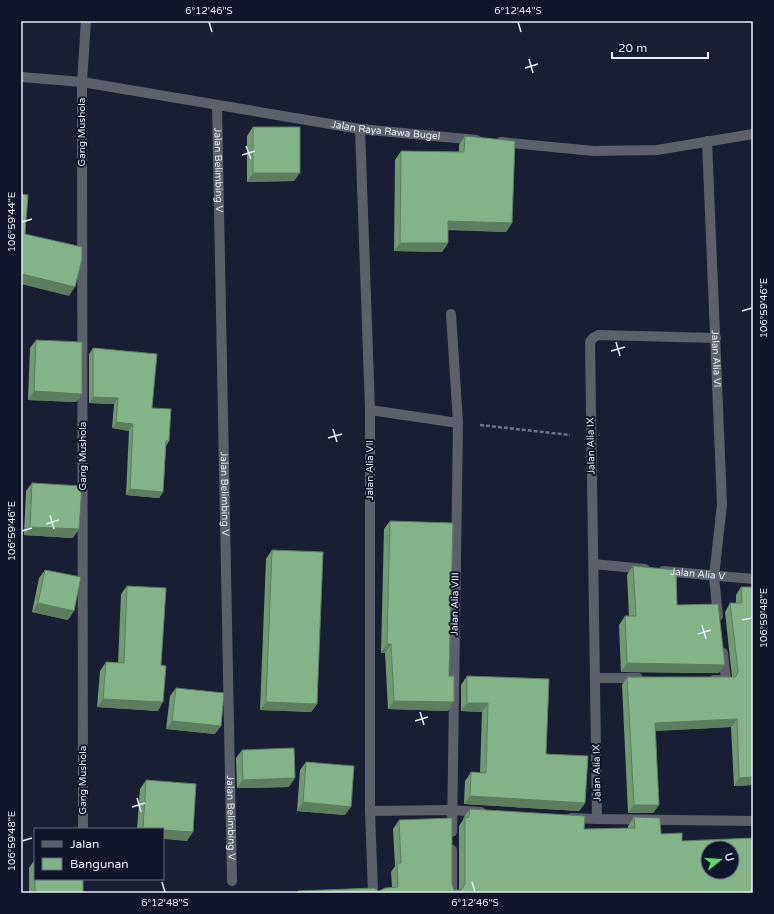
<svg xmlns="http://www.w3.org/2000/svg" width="774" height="914" font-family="'Varela Round',sans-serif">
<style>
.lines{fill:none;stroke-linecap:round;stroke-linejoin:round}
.path{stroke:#6e7487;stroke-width:2.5;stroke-dasharray:4 2;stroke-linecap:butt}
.street{stroke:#5c606c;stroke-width:10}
.wall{fill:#719a73}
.shaded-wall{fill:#5c7d5e}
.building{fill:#83b386;stroke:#5c7d5e;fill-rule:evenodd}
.ticks{fill:none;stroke:#e7ecfb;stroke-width:1.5}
.labels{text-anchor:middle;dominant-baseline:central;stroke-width:4;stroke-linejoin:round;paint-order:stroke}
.street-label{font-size:10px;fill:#e7ecfb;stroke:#0f152a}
.neatline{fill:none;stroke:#e7ecfb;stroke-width:1.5}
.ticks-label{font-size:10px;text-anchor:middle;fill:#e7ecfb}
</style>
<rect width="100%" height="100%" fill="#181f34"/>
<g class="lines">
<path class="path" d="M480,425L570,435"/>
<g class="street">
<path id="s1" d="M21,77L82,82L360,129L477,140"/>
<path id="s2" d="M217,106L232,881"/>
<path d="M360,129L370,410V811L373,893"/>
<path id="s3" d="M707,141L722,504L714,577L718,616"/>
<path d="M501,142L594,151L657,150L753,134"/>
<path d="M451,314L458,423L452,832"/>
<path d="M370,410L458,423"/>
<path d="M594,564L645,569"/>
<path id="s4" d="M663,571L753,579"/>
<path d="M595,678H638"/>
<path d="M714,680H726L723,653"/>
<path d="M370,811L452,810L481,812"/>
<path d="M571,818L597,819L753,821"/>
<path d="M597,819L590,342L593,338L598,335L716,338"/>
<path d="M83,829L82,82L86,21"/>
<path d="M452,893V850"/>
</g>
</g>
<g class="wall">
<path d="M253,127L294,181L247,182V136Z"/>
<path d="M465,136L512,223L506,232L448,230V243L442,252L394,251L395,160L401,151L459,152V145Z"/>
<path d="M36,340L82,394L76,402L28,400L30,348Z"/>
<path d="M93,348L152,408L169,441L166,446L163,492L159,498L126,495L129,431L112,428L114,404L89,403V354Z"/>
<path d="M32,483L73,538L24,535L26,491Z"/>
<path d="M390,521L448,711L388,709L385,653H381L384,529Z"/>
<path d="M272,550L317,704L311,712L260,710L266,559Z"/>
<path d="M633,566L677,605L719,673L621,672L619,625L625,616H629L627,575Z"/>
<path d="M45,570L68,620L32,612L39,578Z"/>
<path d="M127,586L158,711L97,707L100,671L106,662L118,663L121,594Z"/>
<path d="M741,587L753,785L734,786L731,727L655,731L659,805L653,813H628L622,685L627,677H732L725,612L730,603H736V595Z"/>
<path d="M467,676L546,754L585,803L579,811L464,804L465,781L471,772L480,773L482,712L461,711V685Z"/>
<path d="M176,688L215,734L166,729L170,696Z"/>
<path d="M242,750L289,787L237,788L236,758Z"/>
<path d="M306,762L345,815L297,811L300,770Z"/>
<path d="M146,780L187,841L163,829H137L140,789Z"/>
<path d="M470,809L584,829L628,828V826L634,817L661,834L682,841L753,893H296L298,891H379L392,887L391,872L395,866L393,829L399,820L452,884L454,890H459V826L463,820L464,817Z"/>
<path d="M35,859L83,893H29V868Z"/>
</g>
<g class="shaded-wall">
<path d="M253,173H300L294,181L247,182Z"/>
<path d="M448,221L512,223L506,232L442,229Z"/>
<path d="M400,243H448L442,252L394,251Z"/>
<path d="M22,274L75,287L69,296L21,284V275Z"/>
<path d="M34,391L82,394L76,402L28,400Z"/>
<path d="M93,397L118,398L114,404L89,403Z"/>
<path d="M116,422L133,424L129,431L112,428Z"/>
<path d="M130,489L163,492L159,498L126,495Z"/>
<path d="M30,527L79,529L73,538L24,535Z"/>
<path d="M38,603L74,611L68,620L32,612Z"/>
<path d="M387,644H391L385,653H381Z"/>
<path d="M627,663L725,665L719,673L621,672Z"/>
<path d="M103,699L163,702L158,711L97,707Z"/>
<path d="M394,701L454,702L448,711L388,709Z"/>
<path d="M266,702L317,704L311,712L260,710Z"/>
<path d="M467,703H488L482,712L461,711Z"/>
<path d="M737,719L731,727L649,731L655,723Z"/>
<path d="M172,721L221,726L215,734L166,729Z"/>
<path d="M753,777V785L734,786L739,778Z"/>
<path d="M295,778L289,787L237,788L243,780Z"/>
<path d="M470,796L585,803L579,811L464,804Z"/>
<path d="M303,802L351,807L345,815L297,811Z"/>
<path d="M634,805H659L653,813H628Z"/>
<path d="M163,830L193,832L187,841L163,839Z"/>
</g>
<g class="building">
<rect x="253" y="127" width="47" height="46"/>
<path d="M465,136L515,141L512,223L448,221V243H400L401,151L464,152Z"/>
<path d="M21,194L28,195L25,234L82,247V259L75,287L22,274L21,281Z"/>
<path d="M36,340L82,342V394L34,391Z"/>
<path d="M93,348L157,354L152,408L171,409L169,441H166L163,492L130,489L133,424L116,422L118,398L93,397Z"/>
<path d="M32,483L82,486L79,529L30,527Z"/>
<path d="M390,521L453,523L449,676H454V702L394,701L391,644H387Z"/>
<path d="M272,550L323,552L317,704L266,702Z"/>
<path d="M633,566L676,570L677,605L718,604L725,665L627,663L625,616H636Z"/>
<path d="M45,570L81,577L74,611L38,603Z"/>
<path d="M127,586L166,588L161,665L166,666L163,702L103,699L106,662L124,663Z"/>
<path d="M741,587H753V777L739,778L737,719L655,723L659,805H634L627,677H735L737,675L738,671L730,603H742Z"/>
<path d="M467,676L549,679L546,754L588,756L585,803L470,796L471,772L486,773L488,703H467Z"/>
<path d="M176,688L224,693L221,726L172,721Z"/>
<path d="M294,748L295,778L243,780L242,750Z"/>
<path d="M306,762L354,766L351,807L303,802Z"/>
<path d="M146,780L196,784L193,832L163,830V829H143Z"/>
<path d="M470,809L585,816L584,829L635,828L634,817L660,818L661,834L682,833V841L753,838V893H298V891L374,888L379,891L385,888L398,887L397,863H401L399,820L452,818V884L454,890H461L465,884V818L469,817ZM708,848H732V872H708Z"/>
<path d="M35,859V879H83V893H35Z"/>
</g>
<path class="ticks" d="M209,22L212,32M518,22L521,32M529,59L533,73M525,68L538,64M246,146L251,159M242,155L255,151M22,222L32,219M742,311L752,308M616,342L620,356M611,351L625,347M333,429L337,442M328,438L342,434M50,515L54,529M46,524L59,520M22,531L32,528M742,620L752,618M702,625L706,639M698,634L711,630M420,712L424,725M415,721L428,717M137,798L141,812M132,807L145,803M22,841L32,838M162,882L165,892M472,882L475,892"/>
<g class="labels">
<g class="street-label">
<text stroke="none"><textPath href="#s1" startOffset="369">Jalan Raya Rawa Bugel</textPath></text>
<text transform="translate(82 132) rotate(-90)">Gang Mushola</text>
<text stroke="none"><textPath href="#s2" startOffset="64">Jalan Belimbing V</textPath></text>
<text stroke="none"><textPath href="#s3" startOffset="218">Jalan Alia VI</textPath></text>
<text transform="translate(591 446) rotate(-91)">Jalan Alia IX</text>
<text transform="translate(83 456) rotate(-90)">Gang Mushola</text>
<text transform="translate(370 470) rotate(-90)">Jalan Alia VII</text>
<text stroke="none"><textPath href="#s2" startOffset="388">Jalan Belimbing V</textPath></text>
<text stroke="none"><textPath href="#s4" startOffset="35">Jalan Alia V</textPath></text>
<text transform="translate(455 604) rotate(-89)">Jalan Alia VIII</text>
<text transform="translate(597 773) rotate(-91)">Jalan Alia IX</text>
<text transform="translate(83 780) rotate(-90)">Gang Mushola</text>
<text stroke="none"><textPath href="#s2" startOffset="712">Jalan Belimbing V</textPath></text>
</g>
</g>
<rect width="774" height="914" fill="none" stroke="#0f152a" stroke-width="44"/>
<rect x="34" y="828" width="130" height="52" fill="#0f152a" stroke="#656b7e"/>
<rect x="42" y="841" width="20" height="6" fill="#5c606c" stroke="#656b7e"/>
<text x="70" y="848" font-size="12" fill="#e7ecfb">Jalan</text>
<rect x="42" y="858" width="20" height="12" fill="#83b386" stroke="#656b7e"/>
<text x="70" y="868" font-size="12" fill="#e7ecfb">Bangunan</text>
<g transform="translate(720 860) rotate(73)"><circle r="19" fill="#0f152a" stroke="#656b7e"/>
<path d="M0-3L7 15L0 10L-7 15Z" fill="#5dd56d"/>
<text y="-6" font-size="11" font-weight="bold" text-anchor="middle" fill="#e7ecfb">U</text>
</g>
<path d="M612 52v6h96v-6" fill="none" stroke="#e7ecfb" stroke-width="2"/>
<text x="618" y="52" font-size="12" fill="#e7ecfb" stroke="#0f152a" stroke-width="3" paint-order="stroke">20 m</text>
<rect x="22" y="22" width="730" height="870" class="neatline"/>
<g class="ticks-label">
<text x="209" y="14">6°12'46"S</text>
<text x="518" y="14">6°12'44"S</text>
<text transform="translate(11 222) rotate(-90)" y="4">106°59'44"E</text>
<text transform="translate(763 308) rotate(-90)" y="4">106°59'46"E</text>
<text transform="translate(11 531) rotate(-90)" y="4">106°59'46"E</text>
<text transform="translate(763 618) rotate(-90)" y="4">106°59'48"E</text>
<text transform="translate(11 841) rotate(-90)" y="4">106°59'48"E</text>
<text x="165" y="906">6°12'48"S</text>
<text x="475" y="906">6°12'46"S</text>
</g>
</svg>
